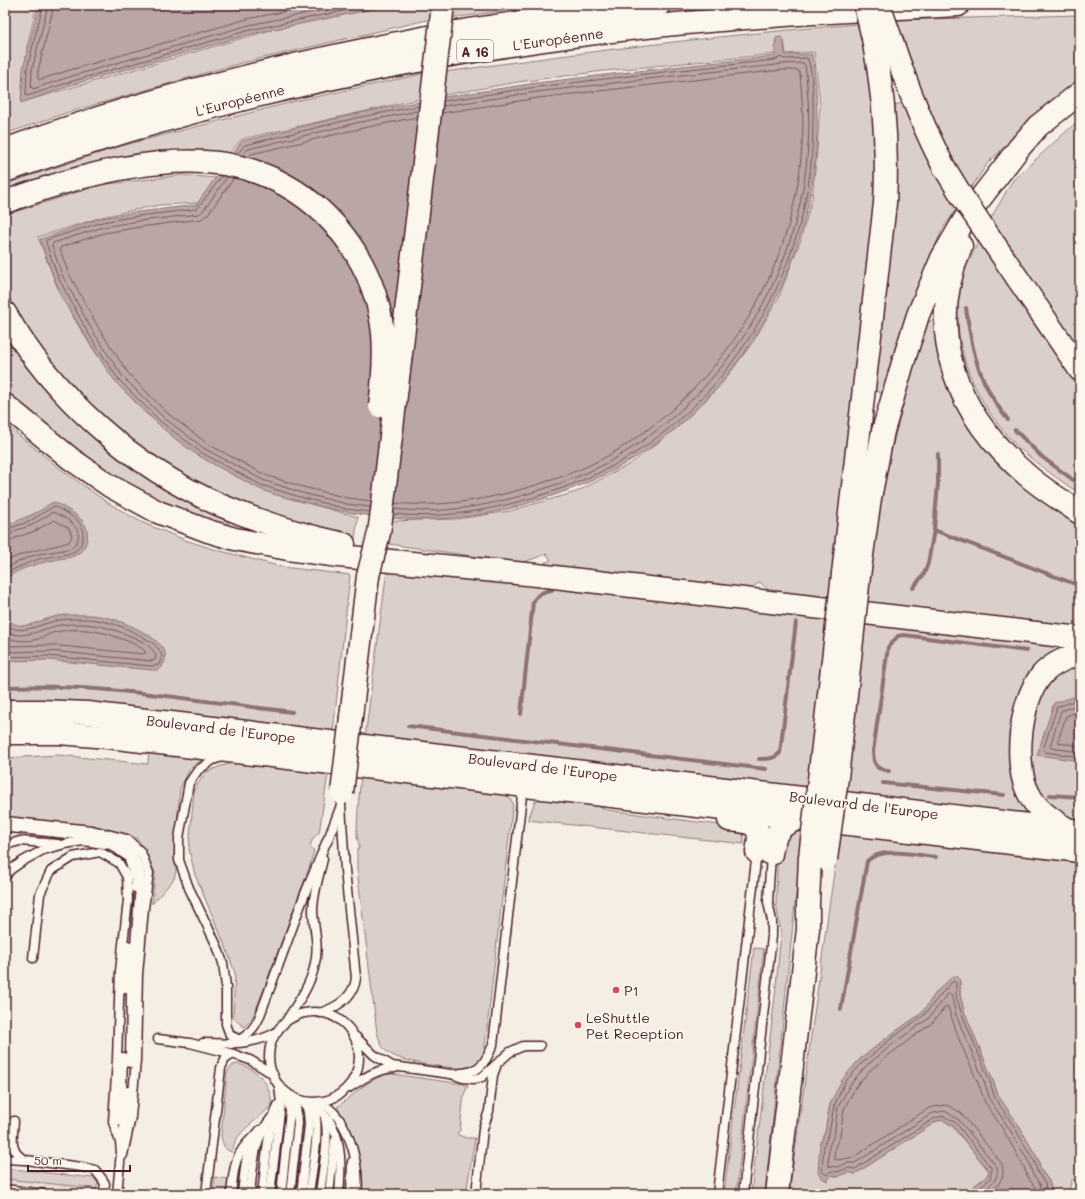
<svg xmlns="http://www.w3.org/2000/svg" width="1085" height="1199" font-family="Mali,sans-serif">
<style>
.built{fill:#e7dfd6}
.green{fill:#dbd0c9;stroke:#92787a}
.water{fill:#baa7a5;stroke:#8d7174}
.lines{fill:none;stroke-linecap:round;stroke-linejoin:round}
.shore{stroke:#77555c;stroke-width:1}
.stream{stroke:#8d7174;stroke-width:4}
.lane-casing{stroke:#4a1f2b;stroke-width:11}
.secondary-casing{stroke:#4a1f2b;stroke-width:25}
.highway-casing{stroke:#4a1f2b;stroke-width:25}
.lane{stroke:#fbf7ec;stroke-width:8}
.secondary{stroke:#fbf7ec;stroke-width:22}
.highway{stroke:#fbf7ec;stroke-width:22}
.highway-bridge-casing{stroke:#4a1f2b;stroke-width:25;stroke-linecap:butt}
.highway-bridge{stroke:#fbf7ec;stroke-width:22}
.poi-dot{fill:#d1495b;stroke:#fbf7ec;stroke-width:1.5}
.labels{text-anchor:middle;dominant-baseline:central;stroke-width:3.5;stroke-linejoin:round;paint-order:stroke}
.shield{fill:#fbf7ec;stroke:#7f6065;stroke-width:1}
.shield-label{font-size:13px;font-weight:bold;fill:#4a1f2b}
.street-label{font-size:14px;fill:#4a1f2b;stroke:#fbf7ec}
.poi-label{font-size:14px;fill:#4a1f2b;stroke:#fbf7ec;text-anchor:start}
</style>
<rect width="100%" height="100%" fill="#f4eee4"/>
<filter id="ink" filterUnits="userSpaceOnUse"><feTurbulence type="fractalNoise" baseFrequency=".025" numOctaves="2"/><feDisplacementMap in="SourceGraphic" scale="8" xChannelSelector="R" yChannelSelector="G"/><feConvolveMatrix kernelMatrix="1 2 1 2 8 2 1 2 1" color-interpolation-filters="sRGB"/></filter>
<g filter="url(#ink)">
<path class="built" d="M5,1176L138,1194H5Z"/>
<g class="green">
<path d="M5,5H37L27,47L22,102L274,29L392,5H435L431,19L233,65L66,113L5,134Z"/>
<path d="M453,5H546L451,18Z"/>
<path d="M1080,15V81L1069,88L1038,113L988,163L970,189L953,162L932,121L894,20Z"/>
<path d="M858,24L873,93L876,197L832,599L769,591L760,582L753,587V590L546,568L544,563L551,560L547,554L521,563L389,544L392,521L457,519L510,511L576,492L630,464L677,428L720,386L753,342L778,299L800,242L812,198L817,152L820,104L814,52L786,54L784,40L775,41L776,54L604,71L518,82L444,95L445,72C582,52 720,35 858,24Z"/>
<path d="M427,73L424,98L242,139L227,156L5,193V184L121,146L296,101Z"/>
<path d="M902,103L947,184L960,204L942,230L923,275L884,396L874,389L894,219L895,105Z"/>
<path d="M1080,119V352L991,218L1013,180Z"/>
<path d="M182,175L216,178L201,203L159,205L102,217L38,237L61,297L89,343L112,376L144,412L187,445L296,500L358,517L355,539L249,508L191,481L145,455L95,413L52,367L5,291V215L100,185Z"/>
<path d="M981,236L1080,383V494C1057,478 1033,462 1013,442C978,405 954,353 958,301C960,278 971,256 981,236Z"/>
<path d="M932,320L936,322L946,374L1080,521V630L865,602L881,494L889,459L915,359L927,323Z"/>
<path d="M5,334L22,362L48,394L118,458L161,488L228,521L229,529L159,504L111,478L5,395Z"/>
<path d="M5,424L58,467L105,501L141,522L185,540L213,549L282,567L350,575L333,732L5,704Z"/>
<path d="M387,570L830,616L809,791L365,737Z"/>
<path d="M863,621L1076,646L1018,709L1037,816L842,794Z"/>
<path d="M1080,666V824L1052,809L1033,782L1025,753L1037,695L1059,673Z"/>
<path d="M149,750L208,757L190,768L180,789L174,856L176,870L174,879L152,904L155,873L146,853L138,839L123,833L5,818V758L58,755L148,764Z"/>
<path d="M241,761L328,774L319,833L313,838L310,846L314,851L309,868L259,1002L251,1020L244,1027L233,1018L235,973L227,950L195,875L189,849L194,790L206,772L221,766Z"/>
<path d="M361,776L500,792L509,797L513,803L484,1054C480,1062 475,1066 467,1069C447,1067 399,1064 385,1050C381,1046 379,1038 377,1033L357,869V849L359,848C360,843 357,840 357,836C357,816 359,796 361,776Z"/>
<path d="M549,797L583,800L607,810L735,827L743,830L744,844L528,820L535,801Z"/>
<path d="M803,827L765,1194H751L775,996L781,933L776,903L778,846L785,835Z"/>
<path d="M840,833L1080,860V1180H1072L1068,1194H1052L1049,1181L1040,1169L1039,1161L1017,1123L999,1097L992,1078L964,1011L960,995V981L937,991L922,1013L889,1036L858,1061L830,1104L825,1132L820,1144L832,1175L838,1177C844,1173 849,1171 855,1174L937,1121L943,1120L952,1126L989,1171L987,1176L964,1194H789L830,900Z"/>
<path d="M754,948L764,949L736,1194H724Z"/>
<path d="M238,1064C258,1068 270,1084 272,1104C258,1123 237,1127 232,1152C224,1150 223,1144 221,1136L227,1072L233,1065Z"/>
<path d="M392,1074L463,1084L468,1086L464,1094L460,1130L457,1134L466,1138H475L466,1194H363C364,1163 354,1132 337,1107C355,1095 369,1076 392,1074Z"/>
<path d="M5,1168L93,1178L98,1183L96,1190L93,1188L5,1179Z"/>
<path d="M215,1177L228,1179L227,1194H213Z"/>
</g>
<g class="water">
<path d="M39,5H392L251,34L75,84L21,103L23,69Z"/>
<path d="M781,37L784,42L785,55L812,54C838,215 765,383 621,466C597,480 570,490 543,499C517,507 489,515 461,517C411,523 360,517 312,504C295,500 276,496 260,489C251,485 242,479 233,475C223,469 212,464 201,457C178,443 156,423 137,403C130,396 122,390 116,382C109,374 104,365 99,357C83,332 66,306 54,278C49,265 45,252 40,239L101,218L137,212L196,205L242,141L359,113L444,97L536,83L672,67L775,56L776,38Z"/>
<path d="M55,502C69,511 91,519 87,539C86,545 83,551 77,554C72,558 65,558 59,559C44,562 16,568 5,580V527C16,520 29,517 41,510C46,507 49,503 55,502Z"/>
<path d="M65,615C77,615 88,614 99,616C116,618 156,634 164,650C167,656 165,661 162,667L158,670H151L49,660L5,661V618C21,632 33,623 50,618C55,616 60,616 65,615Z"/>
<path d="M1080,695V761L1037,755L1054,703Z"/>
<path d="M953,976L958,977L960,981V995L964,1011L992,1078L999,1097L1017,1123L1039,1161L1040,1169L1049,1181L1052,1194H964L987,1176L989,1171L953,1126L943,1120L937,1121L855,1174C849,1171 844,1173 838,1177L832,1175L827,1181L822,1178L818,1172L820,1144L825,1132L830,1104L842,1080L858,1061L889,1036L922,1013L937,991Z"/>
</g>
<g class="lines">
<g class="shore">
<path d="M43,5L27,69L26,94L27,96L73,81L250,30L372,5"/>
<path d="M48,5L32,70L31,87L33,89L72,76L249,25L348,5"/>
<path d="M54,5L38,71V79L39,80L70,70L247,19L318,5"/>
<path d="M237,154L245,145L360,117L419,106"/>
<path d="M243,155L248,149L361,122L418,111"/>
<path d="M249,157L251,154L363,128L417,117"/>
<path d="M222,176L197,209L138,216L102,222L46,240V243L58,277L88,333L119,380L160,421L202,453L261,485L300,497L346,509L370,512"/>
<path d="M227,177L204,210L199,214L139,221L103,227L53,243L52,246L62,275L92,330L123,377L163,417L205,449L263,480L302,493L347,504L370,507"/>
<path d="M234,178L208,214L201,219L140,227L104,233L61,247L60,249L68,272L98,327L128,373L167,413L208,444L265,475L303,487L348,498L371,501"/>
<path d="M395,503C443,508 493,499 539,484C565,476 592,466 616,451C723,386 795,270 802,145C804,121 802,97 800,74L798,70H781L538,98L442,113"/>
<path d="M394,509C443,515 494,505 540,490C567,481 595,471 619,456C728,391 801,272 808,145C810,121 808,97 806,73L805,65L803,63C794,64 784,63 776,65L673,76L537,92L443,106"/>
<path d="M394,514C436,519 480,512 521,501C555,492 589,479 620,462C727,401 798,285 811,164C813,145 816,72 807,58L785,59L780,57L775,60L672,71L537,87L444,101"/>
<path d="M5,530L30,521L54,506C59,509 75,517 78,521C85,529 85,545 75,551C66,556 50,556 39,559C27,563 16,568 5,574"/>
<path d="M5,535H9L17,530L32,525L53,512C63,517 82,525 78,539C77,542 75,545 72,547C65,551 48,552 39,554C27,557 16,563 5,569"/>
<path d="M5,541L11,540L20,536L35,531L54,520L69,528L72,536L69,542C46,549 27,550 5,562"/>
<path d="M5,624C20,636 35,626 51,622C60,619 70,619 79,619C101,618 124,626 143,637C151,642 159,646 162,656L159,665L151,666L49,656L5,657"/>
<path d="M5,630C20,641 37,631 52,627C61,624 71,624 80,624C99,624 116,630 133,637C142,641 153,647 156,656L155,660L151,661L50,651L5,652"/>
<path d="M5,637C16,641 27,642 38,639C44,637 50,633 56,632C78,627 100,630 122,639C130,642 140,646 146,652L143,654L50,645L5,646"/>
<path d="M1080,699L1057,707L1043,750L1045,752L1080,757"/>
<path d="M1080,704L1061,711L1050,746L1051,748L1080,752"/>
<path d="M1080,711L1066,716L1058,741L1059,743L1080,746"/>
<path d="M970,1194L990,1179L992,1169L956,1123L944,1116L935,1118L855,1169L849,1168L837,1172L831,1171L826,1175L822,1171L824,1145L829,1133L834,1106L845,1082L861,1064L891,1039L924,1015L941,994L953,981L956,983V996L961,1012L989,1079L995,1098L1013,1125L1035,1163L1037,1171L1045,1183L1047,1194"/>
<path d="M979,1194C988,1187 1000,1180 997,1167L959,1120L945,1111L933,1113L855,1163H848L837,1167L829,1166L828,1165L829,1146L834,1135L838,1107L850,1085L865,1067L894,1043L928,1019L949,993L951,994L956,1015L984,1081L990,1100L1009,1128L1030,1164L1032,1173L1040,1184L1042,1194"/>
<path d="M988,1194C998,1186 1006,1178 1002,1164L961,1113L951,1107L945,1105L929,1108L854,1157L837,1160L834,1159L835,1147L840,1136L844,1109L855,1088L869,1071L898,1048L932,1023L946,1006L948,1007L960,1042L978,1083L985,1102L1004,1131L1024,1167L1027,1176L1035,1187L1036,1194"/>
</g>
<g class="stream">
<path d="M966,308C972,352 979,384 1008,420"/>
<path d="M1015,430L1042,457L1080,485"/>
<path d="M938,454V483L934,530L1080,586"/>
<path d="M913,588L924,574L928,563L934,530"/>
<path d="M5,687C101,683 197,701 292,712"/>
<path d="M521,714L533,602C538,593 542,592 552,590"/>
<path d="M408,726L766,769"/>
<path d="M759,759C768,759 774,759 780,753L796,622"/>
<path d="M889,771L878,768L874,761L873,752L888,647L898,636L904,635L1027,651"/>
<path d="M883,783L1004,795"/>
<path d="M1050,795L1080,797"/>
<path d="M841,1009L867,861C883,846 915,855 936,857"/>
</g>
<defs>
<g id="lane">
<path d="M222,757L213,760L198,770L189,783L179,838V860L189,888L217,946L223,963L226,987V1024L230,1035L240,1040"/>
<path d="M5,821L92,830L127,839L141,852L149,873L144,908L138,974L136,1060L131,1117L123,1155"/>
<path d="M5,828H10L114,839L132,851L141,874L131,991L130,1063"/>
<path d="M327,842L340,808"/>
<path d="M5,845L20,841L58,844"/>
<path d="M5,877L10,870L23,861L43,850L65,844L83,841L111,845L128,857L136,881L135,888"/>
<path d="M33,958L40,894L51,871L73,857L100,852L119,863L127,877L128,900L120,971L117,1059L113,1122L120,1142L121,1152L117,1194"/>
<path d="M124,989L128,945"/>
<circle cx="314" cy="1057" r="45"/>
<path d="M320,1013C338,1007 354,997 356,978L345,870L341,805L342,794"/>
<path d="M285,1023C296,1005 309,988 314,968C320,945 314,933 313,911C313,894 319,876 323,859"/>
<path d="M356,1037L374,1055L392,1066L451,1074L463,1078L474,1079L482,1077L510,1052L523,1046H540"/>
<path d="M158,1039L190,1043L233,1054L250,1060L273,1074"/>
<path d="M203,1043C229,1044 254,1045 277,1032"/>
<path d="M231,1044C245,1038 253,1031 259,1018L304,896L328,838"/>
<path d="M451,1074C479,1072 481,1071 493,1045L523,787"/>
<path d="M349,1088C364,1078 376,1069 395,1068"/>
<path d="M308,1102C315,1107 324,1113 329,1120C343,1140 341,1171 339,1194"/>
<path d="M317,1102C321,1104 327,1106 331,1110C351,1128 360,1168 357,1194"/>
<path d="M14,1121C13,1137 8,1153 26,1160L82,1167L95,1170L103,1180L105,1184L103,1194"/>
<path d="M118,1121L122,1089L123,1057"/>
<path d="M123,1135L128,1091"/>
<path d="M5,1159L24,1160"/>
<path d="M5,1189L44,1194"/>
<path d="M206,1194L221,1068L225,1059L233,1054"/>
<path d="M231,1194C234,1170 233,1156 252,1138"/>
<path d="M242,1194C245,1172 244,1147 260,1130"/>
<path d="M250,1194C253,1167 253,1139 272,1117"/>
<path d="M262,1194C266,1164 266,1132 278,1105"/>
<path d="M270,1194L281,1104L279,1085"/>
<path d="M281,1194L290,1111L287,1093"/>
<path d="M290,1194L298,1123L295,1098"/>
<path d="M301,1194L309,1125L308,1113L307,1108L302,1101"/>
<path d="M309,1194C312,1168 321,1131 314,1107"/>
<path d="M320,1194C322,1174 330,1136 325,1118"/>
<path d="M329,1194L335,1141"/>
<path d="M351,1194L352,1162"/>
<path d="M476,1194L483,1129L489,1111L493,1075L496,1067"/>
<path d="M717,1194L757,852"/>
<path d="M743,1194L772,936V921L768,902L771,855"/>
</g>
<g id="secondary">
<path d="M5,711H41L87,713L1080,831"/>
<path d="M5,733H59L108,737L1080,851"/>
<path d="M729,820C738,821 755,821 758,832C760,838 758,846 757,852"/>
<path d="M1064,827C1050,818 1037,810 1029,794C1013,766 1020,701 1041,676C1051,664 1065,658 1080,654"/>
<path d="M771,854C774,833 780,824 801,818"/>
</g>
<g id="highway">
<path d="M891,39C906,83 922,126 944,167"/>
<path d="M5,150C142,99 285,64 428,37C505,23 582,14 659,5"/>
<path d="M5,171C212,98 428,51 646,27C750,16 854,10 958,5"/>
<path d="M5,202C55,184 107,168 160,163"/>
<path d="M961,246C924,335 957,416 1028,476C1044,490 1063,501 1080,513"/>
<path d="M1018,279L1080,370"/>
<path d="M5,313C52,396 133,467 220,505C260,522 302,535 344,544"/>
<path d="M5,405L71,459L110,486L158,512L208,531L235,539L288,549L339,556L537,575L1080,638"/>
<path d="M843,574L885,203C888,147 884,93 873,38"/>
<path d="M859,576L870,498L883,431L905,356L918,315L942,258L966,217L1019,148L1038,126L1080,93"/>
<path d="M351,717L368,576"/>
<path d="M777,1194L808,929V903L810,857"/>
</g>
</defs>
<use href="#lane" class="lane-casing"/>
<use href="#secondary" class="secondary-casing"/>
<use href="#highway" class="highway-casing"/>
<use href="#lane" class="lane"/>
<use href="#secondary" class="secondary"/>
<use href="#highway" class="highway"/>
<defs>
<g id="highway-bridge">
<path d="M865,5L873,38"/>
<path d="M879,5L891,39"/>
<path d="M160,163C192,160 228,161 259,173C327,198 375,261 383,333C385,357 383,382 380,406"/>
<path d="M944,167L963,198L1018,279"/>
<path d="M368,576L379,533L382,511L443,5"/>
<path d="M342,793L351,717"/>
<path d="M810,857L843,574"/>
<path d="M826,859L837,778L859,576"/>
</g>
</defs>
<use href="#highway-bridge" class="highway-bridge-casing"/>
<use href="#highway-bridge" class="highway-bridge"/>
</g>
</g>
<g class="poi-dot">
<circle cx="616" cy="990" r="4"/>
<circle cx="578" cy="1025" r="4"/>
</g>
<g class="labels">
<rect class="shield" x="457" y="40" width="36" height="22" rx="3"/>
<g class="shield-label">
<text x="475" y="51">A 16</text>
</g>
<g class="street-label">
<text transform="translate(558 39) rotate(-8)">L'Européenne</text>
<text transform="translate(240 100) rotate(-14)">L'Européenne</text>
<text transform="translate(221 729) rotate(7)">Boulevard de l'Europe</text>
<text transform="translate(543 767) rotate(7)">Boulevard de l'Europe</text>
<text transform="translate(864 805) rotate(7)">Boulevard de l'Europe</text>
</g>
<g class="poi-label">
<text x="624" y="990">P1</text>
<text x="586" y="1017">LeShuttle<tspan x="586" dy="16">Pet Reception</tspan></text>
</g>
</g>
<rect width="1085" height="1199" fill="none" stroke="#fbf7ec" stroke-width="20"/>
<rect x="10" y="10" width="1065" height="1179" fill="none" stroke="#4a1f2b" stroke-width="1.5" filter="url(#ink)"/>
<path d="M28 1165v6h102v-6" fill="none" stroke="#4a1f2b" stroke-width="2"/>
<text x="34" y="1165" font-size="12" fill="#4a1f2b" stroke="#fbf7ec" stroke-width="3" paint-order="stroke">50 m</text>
</svg>
